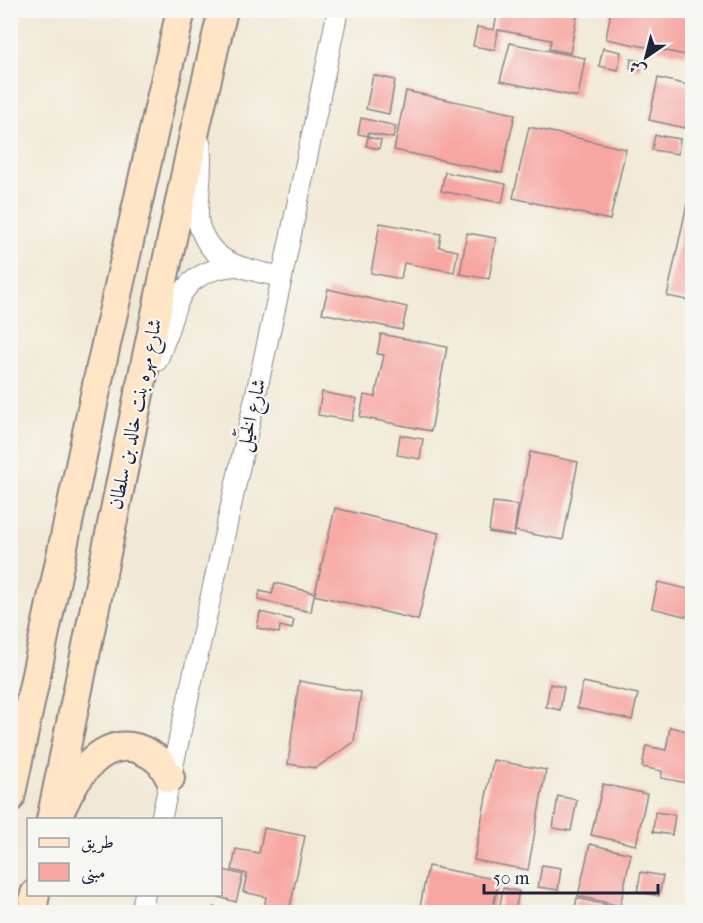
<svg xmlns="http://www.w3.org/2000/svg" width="703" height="923" font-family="'IM FELL French Canon',Amiri,serif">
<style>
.building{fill:#f7a6a1}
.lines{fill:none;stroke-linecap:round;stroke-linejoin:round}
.street-casing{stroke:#8a8688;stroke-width:22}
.secondary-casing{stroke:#8a8688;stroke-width:32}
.street{stroke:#fff;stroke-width:20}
.secondary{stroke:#fee5c5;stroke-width:28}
.labels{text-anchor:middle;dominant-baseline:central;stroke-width:4.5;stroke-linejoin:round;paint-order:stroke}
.street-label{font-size:20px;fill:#22223b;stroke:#f6f6f2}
</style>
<rect width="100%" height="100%" fill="#f6f6f2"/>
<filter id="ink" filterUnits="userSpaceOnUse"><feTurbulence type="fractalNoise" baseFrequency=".0167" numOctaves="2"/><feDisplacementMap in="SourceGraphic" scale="12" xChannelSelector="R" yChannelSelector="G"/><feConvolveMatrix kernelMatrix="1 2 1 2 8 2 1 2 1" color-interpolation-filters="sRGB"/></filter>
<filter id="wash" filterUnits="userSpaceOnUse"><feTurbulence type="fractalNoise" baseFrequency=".008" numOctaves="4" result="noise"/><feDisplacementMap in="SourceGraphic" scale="24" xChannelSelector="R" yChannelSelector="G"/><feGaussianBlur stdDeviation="1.35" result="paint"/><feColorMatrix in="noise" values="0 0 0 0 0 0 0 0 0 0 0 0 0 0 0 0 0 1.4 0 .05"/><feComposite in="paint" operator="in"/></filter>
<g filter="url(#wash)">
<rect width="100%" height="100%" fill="#f1e9d5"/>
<g id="blocks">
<g class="building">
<path d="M498,10H578L570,53L549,49L551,40L498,30L495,50L473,46L477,27L494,30Z"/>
<path d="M611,10H692V27L686,55L606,39Z"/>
<path d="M510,43L585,58L578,97L500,81Z"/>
<path d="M603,48L621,52L618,70L599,66Z"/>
<path d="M631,59L641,61L640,70L630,68Z"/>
<path d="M373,75L395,80L389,114L366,109Z"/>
<path d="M658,78L692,86V93L685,128L649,120Z"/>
<path d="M406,91L515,114L502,173L394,150Z"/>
<path d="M361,118L396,126L393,138L368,133V136L358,134Z"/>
<path d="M529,127L626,149L610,220L513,198Z"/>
<path d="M655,135L680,139L678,154L652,150Z"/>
<path d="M368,137L381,140L379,149L366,146Z"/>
<path d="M445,172L506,184L502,203L441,191Z"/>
<path d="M692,181V301L667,296Z"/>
<path d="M380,223L441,234L439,247L458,251L454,272L404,263L401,279L371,273Z"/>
<path d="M467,233L496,238L489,279L460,274Z"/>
<path d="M328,289L407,307L402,330L322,313Z"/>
<path d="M381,334L447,347L431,431L360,417L364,395L375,397L384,355L377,354Z"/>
<path d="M322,392L357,399L352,421L318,415Z"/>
<path d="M400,435L423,439L420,459L397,455Z"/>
<path d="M530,452L578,462L563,540L515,531Z"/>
<path d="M493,502L518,505L514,536L489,532Z"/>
<path d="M335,508L439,533L418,620L314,595L311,612L258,600L260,591L272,594L275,583L315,593Z"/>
<path d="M658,582L692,590V618L652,608Z"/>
<path d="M260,612L294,620L292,629L280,626L279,633L257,628Z"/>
<path d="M299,681L361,692L354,742L316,768L288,764Z"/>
<path d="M583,682L638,694L632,720L577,708Z"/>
<path d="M550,684L564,687L560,710L546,707Z"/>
<path d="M670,727L692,732V784L661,778L662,771L642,767L646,746L666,750Z"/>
<path d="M493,760L546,770L528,870L474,860Z"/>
<path d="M603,784L647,794L636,845L591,835Z"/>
<path d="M558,796L577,800L571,831L553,828Z"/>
<path d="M655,812L675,815L672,835L653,832Z"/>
<path d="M264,828L305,836L289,912H282L264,908L266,897L243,892L247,874L232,870L236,849L259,853Z"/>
<path d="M590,844L631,854L620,906L578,896Z"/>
<path d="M542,865L561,868L558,890L538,887Z"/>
<path d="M428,866L499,880L492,912H419Z"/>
<path d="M220,869L243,875L236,902L212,895L220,894Z"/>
<path d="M641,872L663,876L659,896L637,892Z"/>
<path d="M503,888L519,891L515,912H499Z"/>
<path d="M577,898L619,908L618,912H574Z"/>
<path d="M213,907L232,912H212Z"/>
</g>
</g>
</g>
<g filter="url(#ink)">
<use href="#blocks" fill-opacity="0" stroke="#8a8688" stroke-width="1.5"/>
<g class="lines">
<defs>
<g id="street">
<path d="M200,143C203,166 199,189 198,213C198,220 199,228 203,235C217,267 252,270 282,277"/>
<path d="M157,361C178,315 170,272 235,266"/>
<path d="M161,820L282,277L338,10"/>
<path d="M141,912L145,894"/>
</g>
<g id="secondary">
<path d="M10,798L100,371L181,10"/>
<path d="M62,807C75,778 100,739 136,748C145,751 153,755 160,762C164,766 167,773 170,778"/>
<path d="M51,820L140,389L196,126L223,10"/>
<path d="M32,912L35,894"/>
</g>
</defs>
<use href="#street" class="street-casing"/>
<use href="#secondary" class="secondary-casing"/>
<use href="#street" class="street"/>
<use href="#secondary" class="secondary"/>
</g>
</g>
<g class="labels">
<g class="street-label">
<text transform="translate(135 414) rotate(-78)">شارع مهره بنت خالد بن سلطان</text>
<text transform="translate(251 415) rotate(-77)">شارع الخَيْل</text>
</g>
</g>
<rect width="703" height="923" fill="none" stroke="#f6f6f2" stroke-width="36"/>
<rect x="27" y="818" width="195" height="78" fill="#f6f6f2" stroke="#a1a1a9" stroke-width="1.5"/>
<rect x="39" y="838" width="30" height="9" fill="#fee5c5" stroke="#a1a1a9" stroke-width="1.5"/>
<text x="81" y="848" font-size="18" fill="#22223b">طريق</text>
<rect x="39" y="863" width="30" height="18" fill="#f7a6a1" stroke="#a1a1a9" stroke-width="1.5"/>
<text x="81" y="878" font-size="18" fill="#22223b">مبنى</text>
<g transform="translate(646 57) rotate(215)" stroke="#f6f6f2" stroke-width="4.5" paint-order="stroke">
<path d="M0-4.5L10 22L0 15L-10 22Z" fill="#22223b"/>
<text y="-9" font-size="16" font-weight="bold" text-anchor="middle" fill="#22223b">ش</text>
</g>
<path d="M484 884v9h174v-9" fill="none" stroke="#22223b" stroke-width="3"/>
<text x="493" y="884" font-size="18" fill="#22223b" stroke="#f6f6f2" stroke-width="4.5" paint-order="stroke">50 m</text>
</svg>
